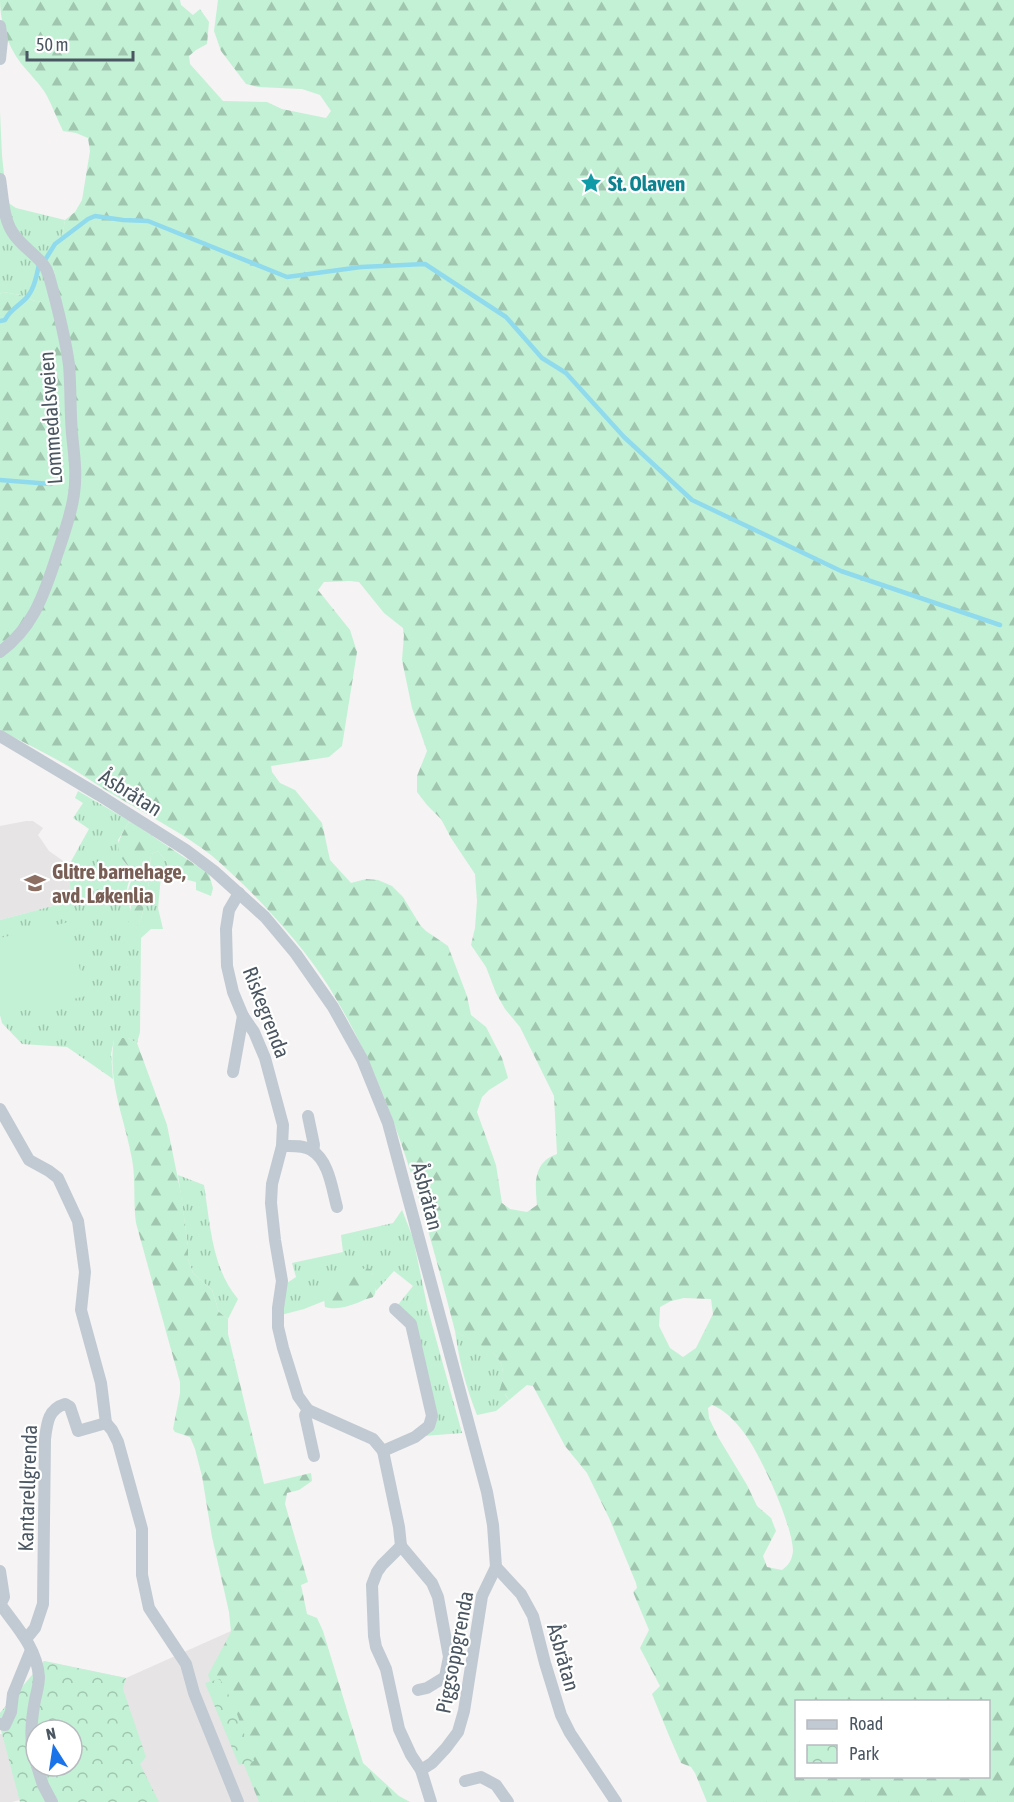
<svg xmlns="http://www.w3.org/2000/svg" width="1014" height="1802" font-family="'Asap Condensed',sans-serif">
<style>
.education{fill:#e6e4e5;fill-rule:evenodd}
.grass{fill:url(#grass-tufts)}
.forest{fill:url(#forest-firs);fill-rule:evenodd}
.park{fill:url(#park-crowns);fill-rule:evenodd}
.pitch{fill:#c3f1d5}
.lines{fill:none;stroke-linecap:round;stroke-linejoin:round}
.stream{stroke:#90daee;stroke-width:4.5}
.street{stroke:#c1cad2;stroke-width:12}
.labels{text-anchor:middle;dominant-baseline:central;stroke-width:4.5;stroke-linejoin:round;paint-order:stroke}
.culture-label{font-size:21px;font-weight:bold;fill:#0d838f;stroke:#fff;text-anchor:start}
.street-label{font-size:21px;fill:#4a5661;stroke:#fff}
.education-label{font-size:21px;font-weight:bold;fill:#785e54;stroke:#fff;text-anchor:start}
</style>
<defs>
<pattern id="grass-tufts" width="24" height="20" patternUnits="userSpaceOnUse" patternTransform="scale(1.5)"><rect width="24" height="20" fill="#c3f1d5"/><path d="M3 7l-1-3M5 7V3M7 7l1-3M15 17l-1-3M17 17v-4M19 17l1-3" fill="none" stroke="#a0c6b0"/></pattern>
<pattern id="forest-firs" width="22" height="20" patternUnits="userSpaceOnUse" patternTransform="scale(1.5)"><rect width="22" height="20" fill="#c3f1d5"/><path d="M5 1l3.5 6h-7zM16 11l3.5 6h-7z" fill="#a0c6b0"/></pattern>
<pattern id="park-crowns" width="20" height="18" patternUnits="userSpaceOnUse" patternTransform="scale(1.5)"><rect width="20" height="18" fill="#c3f1d5"/><path d="M2 6a3 3 0 1 1 6 0M12 15a3 3 0 1 1 6 0" fill="none" stroke="#a0c6b0"/></pattern>
</defs>
<rect width="100%" height="100%" fill="#f5f3f3"/>
<g class="education">
<path d="M26,821H33L43,828L38,835L49,851L69,865L71,901L0,920V826Z"/>
<path d="M231,1631L281,1802H20V1800L12,1802H0V1734H2L0,1726V1713L44,1661L126,1678ZM36,1730H72V1766H36Z"/>
</g>
<g class="grass">
<path d="M0,111L2,156L7,202L16,208L65,220L63,232L54,245L53,267L60,304L35,301L20,295L3,292L0,294Z"/>
<path d="M78,791L133,823L129,822L118,840L124,862L131,869C132,878 128,881 127,889C126,897 133,920 136,927L141,919L147,894L150,875L151,854L158,851L173,870L184,879L161,876L158,908L163,929H151L141,938L140,1032L137,1043L128,1038L114,1040L111,1054L113,1079L67,1047L22,1044L2,1023L0,1015V920L71,901L69,865L89,829L73,818L83,803L75,798Z"/>
<path d="M178,1175L204,1185C210,1223 212,1269 238,1299L228,1319L219,1312L212,1290L193,1273L188,1259V1246Z"/>
<path d="M402,1210L413,1238L428,1310L462,1433L424,1436L431,1429L416,1329L397,1306L413,1286L394,1271L376,1291L372,1273L324,1291V1301L304,1309L281,1315L284,1285L296,1277L292,1263L343,1252L341,1235L393,1223Z"/>
<path d="M455,1331C472,1342 502,1348 503,1373C503,1386 500,1388 509,1400L496,1411L477,1415C466,1387 459,1361 455,1331Z"/>
</g>
<g class="forest">
<path d="M0,0H180L181,5L193,15L200,9L209,22L207,44L196,50L189,56L190,64L223,101L267,102L282,109L326,118L331,111L320,95L302,89L258,87L246,84L221,51L214,31L218,0H1014V1802H707L695,1773L691,1767L681,1763L670,1738L652,1694L660,1686L640,1648L649,1630L633,1592L637,1588L636,1583L610,1520L587,1473L565,1446L533,1386L527,1385L509,1400L505,1394H498C516,1352 481,1348 455,1331C424,1212 394,1092 329,987C301,942 252,890 211,855C187,836 153,818 126,802C106,791 88,778 68,766C46,753 23,742 0,730V294L3,292L20,295L35,301L60,303L51,255L54,245L63,232L65,220L75,212L82,200L90,151L88,138L76,133L63,131C57,119 53,107 47,96C40,83 29,74 20,62C7,45 0,21 0,0ZM350,581L359,582L384,613L403,628L404,635L402,660L412,708L427,751L417,776V792L427,805L441,819L451,838L475,874L477,901L475,928L471,945L486,967L496,993L505,1009L520,1027L554,1096L557,1154C533,1162 535,1184 537,1205L527,1212L510,1209L502,1203L496,1165L477,1112L482,1097L489,1090L508,1078L502,1058L486,1027L471,1015L467,996L448,946L426,931L420,925L403,897L392,886L378,880L366,879L351,883L330,860L322,823L295,790L280,783L272,772L271,766L329,757L342,746L357,652L350,630L318,590L324,582ZM684,1298L711,1299L713,1314L696,1348L683,1357L670,1348L659,1326L660,1307L671,1301ZM712,1405C726,1410 741,1427 749,1440C763,1461 793,1527 793,1551C792,1560 789,1565 782,1570L767,1567L763,1556L776,1531L771,1518L757,1506L747,1485L718,1437L709,1418L708,1408ZM796,1702H988V1776H796Z"/>
<path d="M129,822L133,823L209,874L213,888L211,896L196,890V882L184,879L173,870L158,851L151,854L150,875L147,894L141,919L136,928L131,929L128,924L131,906L127,904L125,900L132,878L131,869C113,851 116,843 129,822Z"/>
<path d="M117,1038H128L137,1043L167,1125L181,1194L188,1246V1259L193,1273L212,1290L219,1312L228,1319V1334L264,1484L311,1473L312,1481L299,1490L287,1493L285,1504L308,1582L301,1585L307,1614L317,1618L323,1631L363,1763L399,1796L410,1802H259L208,1675L231,1632L229,1612L212,1537L202,1476L195,1449L190,1437L175,1432L173,1429L180,1393V1382L136,1223C133,1202 136,1180 132,1159C125,1119 107,1081 114,1040Z"/>
<path d="M365,1268L370,1269C373,1274 379,1291 373,1297C371,1298 365,1299 364,1300C353,1305 337,1311 325,1307L323,1291L342,1280Z"/>
</g>
<g class="park">
<path d="M44,1661L126,1678L123,1689L146,1757L140,1764L159,1802H20L0,1726V1713ZM36,1730H72V1766H36Z"/>
<path d="M220,1679L233,1703L254,1761L239,1765L205,1683Z"/>
</g>
<path class="pitch" d="M69,922L86,996L0,1016V938Z"/>
<g class="lines">
<g class="stream">
<path d="M45,260L55,244L88,219L95,216L123,220L148,221L287,277L361,267L425,264L506,317L542,358L566,373L624,437L692,500L841,571L1000,625"/>
<path d="M0,321L5,320C10,309 21,305 28,296C35,287 37,274 39,264"/>
<path d="M0,480L51,484"/>
</g>
<g class="street">
<path d="M0,26L2,40L0,59"/>
<path d="M0,179C3,197 3,218 13,233C23,249 44,258 49,276C57,305 65,335 69,365C71,388 70,411 72,434C74,454 77,473 74,494C71,517 61,542 54,564C42,600 31,629 0,652"/>
<path d="M0,736L99,795L186,850L214,871L265,917L296,954L333,1007L362,1059L388,1123L487,1492L493,1525L496,1567L521,1594L533,1616L545,1663L561,1715L570,1733L616,1802"/>
<path d="M239,893L229,910L226,929L227,966L233,992L243,1016L254,1032L265,1058L283,1125L282,1146L272,1184L271,1203L275,1240L282,1281L278,1308V1327L283,1348L298,1396L308,1410L373,1439L383,1451L399,1527L401,1546"/>
<path d="M233,1072L243,1016"/>
<path d="M0,1109L29,1160L49,1171L58,1178L78,1221L85,1272L81,1310L101,1383L106,1423L112,1430L118,1442L142,1529V1575L149,1608L186,1664L194,1693L238,1802"/>
<path d="M308,1116L314,1145L313,1151"/>
<path d="M282,1146C292,1146 303,1145 311,1150C329,1160 332,1189 337,1207"/>
<path d="M308,1410L305,1415L314,1456"/>
<path d="M383,1451L415,1437L429,1426L432,1416L411,1324L395,1309"/>
<path d="M0,1571L4,1597L0,1605"/>
<path d="M0,1604C16,1626 37,1648 39,1677C39,1684 37,1692 35,1700C31,1722 29,1742 36,1763"/>
<path d="M26,1639L35,1628L43,1604L45,1439C47,1423 48,1409 65,1404L70,1407L78,1431L106,1423"/>
<path d="M418,1690L427,1688L445,1677L449,1657L438,1597L432,1583L401,1546L382,1565L377,1572L372,1585L374,1636L376,1647L386,1669L399,1729L411,1755L421,1770L431,1802"/>
<path d="M0,1724L5,1725L11,1712L13,1694L31,1650"/>
<path d="M37,1766L43,1785L52,1802"/>
<path d="M421,1770L432,1763L446,1748L458,1732L464,1711L482,1596L496,1567"/>
<path d="M465,1781L481,1777L496,1785L508,1802"/>
</g>
</g>
<defs>
<symbol id="sight-bare" viewBox="-9 -9 18 18"><path d="M0-6L1.8-2.2L6-1.7L2.9 1.2L3.7 5.4L0 3.3L-3.7 5.4L-2.9 1.2L-6-1.7L-1.8-2.2Z" fill="#0f9aa8" stroke="#fff" stroke-width="2.5" paint-order="stroke"/></symbol>
<symbol id="school-bare" viewBox="-9 -9 18 18"><path d="M0-5L7-2L0 1L-7-2ZM-4 1L0 2.5L4 1V4Q0 6-4 4Z" fill="#8d6e63" stroke="#fff" stroke-width="2.5" paint-order="stroke"/></symbol>
</defs>
<g fill-rule="evenodd">
<use href="#sight-bare" x="576" y="168" width="30" height="30"/>
<use href="#school-bare" x="20" y="868" width="30" height="30"/>
</g>
<g class="labels">
<g class="culture-label">
<text x="608" y="183">St. Olaven</text>
</g>
<g class="street-label">
<text transform="translate(50 418) rotate(-94)">Lommedalsveien</text>
<text transform="translate(131 792) rotate(32)">Åsbråtan</text>
<text transform="translate(267 1012) rotate(69)">Riskegrenda</text>
<text transform="translate(428 1196) rotate(75)">Åsbråtan</text>
<text transform="translate(27 1488) rotate(-88)">Kantarellgrenda</text>
<text transform="translate(454 1652) rotate(-79)">Piggsoppgrenda</text>
<text transform="translate(564 1657) rotate(74)">Åsbråtan</text>
</g>
<g class="education-label">
<text x="52" y="871">Glitre barnehage,<tspan x="52" dy="24">avd. Løkenlia</tspan></text>
</g>
</g>
<rect x="795" y="1700" width="195" height="78" fill="#ffffff" stroke="#b7bbc0" stroke-width="1.5"/>
<rect x="807" y="1720" width="30" height="9" fill="#c1cad2" stroke="#b7bbc0" stroke-width="1.5"/>
<text x="849" y="1730" font-size="18" fill="#4a5661">Road</text>
<rect x="807" y="1745" width="30" height="18" fill="url(#park-crowns)" stroke="#b7bbc0" stroke-width="1.5"/>
<text x="849" y="1760" font-size="18" fill="#4a5661">Park</text>
<g transform="translate(54 1748) rotate(348)"><circle r="28" fill="#ffffff" stroke="#b7bbc0" stroke-width="1.5"/>
<path d="M0-4.5L10 22L0 15L-10 22Z" fill="#1a73e8"/>
<text y="-9" font-size="16" font-weight="bold" text-anchor="middle" fill="#4a5661">N</text>
</g>
<path d="M27 51v9h106v-9" fill="none" stroke="#4a5661" stroke-width="3"/>
<text x="36" y="51" font-size="18" fill="#4a5661" stroke="#ffffff" stroke-width="4.5" paint-order="stroke">50 m</text>
</svg>
